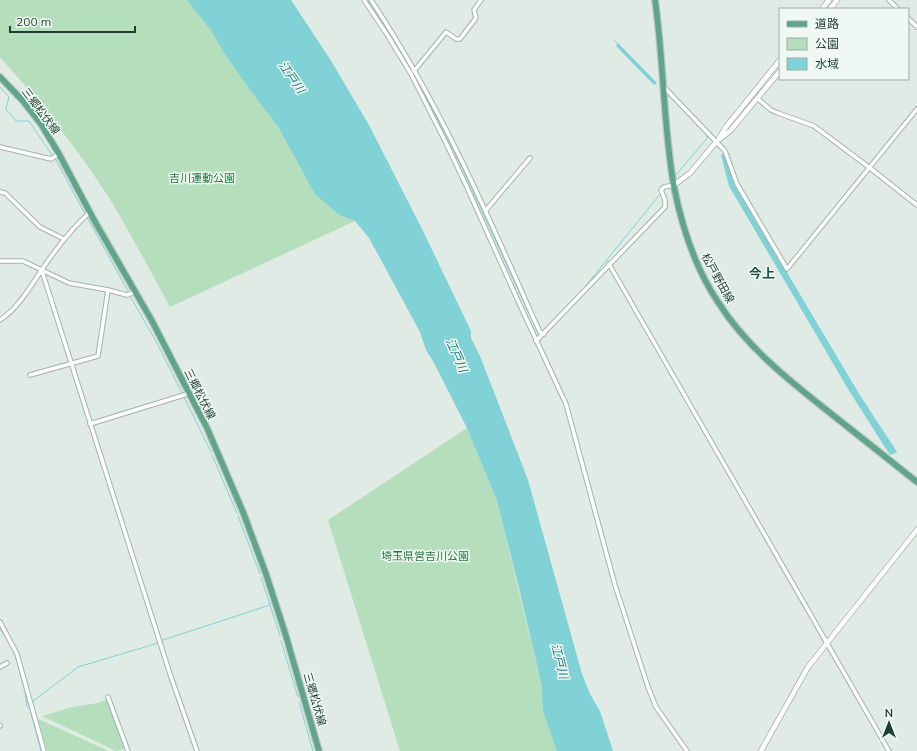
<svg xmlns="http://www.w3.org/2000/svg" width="917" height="751" font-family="Mulish,'Noto Sans JP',sans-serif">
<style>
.green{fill:#b5dfbc}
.water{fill:#81d2d6}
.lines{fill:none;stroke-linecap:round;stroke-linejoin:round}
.stream{stroke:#81d2d6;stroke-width:1}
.minor-casing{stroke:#a1b3ab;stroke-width:5.5}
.tertiary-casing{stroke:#a1b3ab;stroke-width:6}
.primary-casing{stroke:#bcc5c1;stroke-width:8}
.minor{stroke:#fff;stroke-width:3.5}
.tertiary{stroke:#fff;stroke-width:4.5}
.primary{stroke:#5fa58b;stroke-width:5.5}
.labels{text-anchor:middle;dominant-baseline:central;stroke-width:3;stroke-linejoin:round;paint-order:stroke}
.street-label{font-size:11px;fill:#1e3d31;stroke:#eff8f2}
.park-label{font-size:11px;fill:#26763c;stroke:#eff8f2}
.water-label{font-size:12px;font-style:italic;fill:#14777d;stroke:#eff8f2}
.quarter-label{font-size:13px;font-weight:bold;fill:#19503c;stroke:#eff8f2}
</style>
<rect width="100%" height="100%" fill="#dfebe4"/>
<g class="green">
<path d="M0,0H188L212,32L277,125L304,173L339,215L355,221L170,307C151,272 132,236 111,201C79,150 40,102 0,57Z"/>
<path d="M467,428L497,501L542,687L559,751H400L328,520Z"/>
<path d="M107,699L125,749L116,751L42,716L72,707L98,703Z"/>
<path d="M38,719L109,751H47Z"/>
</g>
<g class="water">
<path d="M187,0H291L330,59L369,125L423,231L471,331V338L480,356L528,480L582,674L590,694L600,711L613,751H557L543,711L542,687L519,588L497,501L467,428L433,361L426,350L420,332L369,238L355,221L339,215L315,194L277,125L253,94L226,56L212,32Z"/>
<path d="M618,43L657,83L654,85L616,46Z"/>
<path d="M724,153L728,162L735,185L858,392L897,452L891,455L888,452L848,389L729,186L721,155Z"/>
</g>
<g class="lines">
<g class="stream">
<path d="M368,0L375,9"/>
<path d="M614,40L619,45"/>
<path d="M398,46L447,137L464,172L537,331L540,335"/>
<path d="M0,87L9,97L6,109L16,121H29L52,155"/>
<path d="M56,160L85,214"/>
<path d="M675,176L708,137L706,136"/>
<path d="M87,217L129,293"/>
<path d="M579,294L661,193"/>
<path d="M130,296L157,343L182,393"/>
<path d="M545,334L550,329"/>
<path d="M184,397L211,452"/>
<path d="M212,455L237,513"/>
<path d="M238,516L260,574"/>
<path d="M261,577L280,636"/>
<path d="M0,629L9,642L16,657L25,692L27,706L30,709L41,751"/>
<path d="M281,641L298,697"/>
<path d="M32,702L78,667L155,644L163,640L270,605"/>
<path d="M299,702L313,751"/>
</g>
<defs>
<g id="minor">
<path d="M364,0L388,36L411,74L446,143L465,183L519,303L566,404L615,585L648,687L656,707L687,751"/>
<path d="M371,0C437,99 485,208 533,317L540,332L544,334"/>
<path d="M889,0L898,9"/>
<path d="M908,18L917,27"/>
<path d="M414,71L446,32L456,39H460L476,18L474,10L481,0"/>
<path d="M664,87L725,151L737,184L787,269L917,109"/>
<path d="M758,99L771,110L778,113L814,126L870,168L917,205"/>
<path d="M0,147L51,159L59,154"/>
<path d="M0,192L5,193L40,227L64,239"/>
<path d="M486,210L530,158"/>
<path d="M0,261H23L69,283L108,290L127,295L135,292"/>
<path d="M609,264L889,751"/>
<path d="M42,271L170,674L197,751"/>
<path d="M0,320C18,308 29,289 41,271C55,250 71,229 90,212"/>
<path d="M536,341L665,207V200L661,190L664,187L674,185"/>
<path d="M30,375L98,356L108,290"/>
<path d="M90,424L184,395L188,393"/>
<path d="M0,622L17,654L44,751"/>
<path d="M0,667L7,663"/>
<path d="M108,697L128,751"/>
<path d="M0,725V726"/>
</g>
<g id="tertiary">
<path d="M822,9L829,0"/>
<path d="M830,9L837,0"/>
<path d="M719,138L726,127L780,60"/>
<path d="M674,185L690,173L717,141L730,131L780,71"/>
<path d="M761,751L808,667L917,530"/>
</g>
<g id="primary">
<path d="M655,0C664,62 663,125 674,187C682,227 695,268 718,302C747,348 792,383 834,416C862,438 889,460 917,482"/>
<path d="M0,77L23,101L41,124L59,154L94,220L152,321L207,428L243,512L266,574L286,636L319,751"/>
</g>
</defs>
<use href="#minor" class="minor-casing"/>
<use href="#tertiary" class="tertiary-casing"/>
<use href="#primary" class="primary-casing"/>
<use href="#minor" class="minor"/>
<use href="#tertiary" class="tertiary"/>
<use href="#primary" class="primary"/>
</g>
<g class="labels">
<g class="street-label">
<text transform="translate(41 111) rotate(53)">三郷松伏線</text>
<text transform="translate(718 278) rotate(61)">松戸野田線</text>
<text transform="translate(200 394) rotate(63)">三郷松伏線</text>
<text transform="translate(315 699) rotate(74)">三郷松伏線</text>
</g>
<g class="park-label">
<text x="202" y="178">吉川運動公園</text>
<text x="425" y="556">埼玉県営吉川公園</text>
</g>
<g class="water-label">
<text transform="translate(292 77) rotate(55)">江戸川</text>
<text transform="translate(457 355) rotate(66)">江戸川</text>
<text transform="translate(560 661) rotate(76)">江戸川</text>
</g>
<g class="quarter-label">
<text x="762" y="273">今上</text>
</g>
</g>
<rect x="779" y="8" width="130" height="72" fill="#eff8f2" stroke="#9bada5"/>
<rect x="787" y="21" width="20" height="6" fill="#5fa58b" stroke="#9bada5"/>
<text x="815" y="28" font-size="12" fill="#1e3d31">道路</text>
<rect x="787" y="38" width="20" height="12" fill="#b5dfbc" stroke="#9bada5"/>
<text x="815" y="48" font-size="12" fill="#1e3d31">公園</text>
<rect x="787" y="58" width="20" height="12" fill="#81d2d6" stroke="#9bada5"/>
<text x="815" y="68" font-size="12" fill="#1e3d31">水域</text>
<g transform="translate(889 723)" stroke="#eff8f2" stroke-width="3" paint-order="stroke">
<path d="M0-3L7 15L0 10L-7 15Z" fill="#1e3d31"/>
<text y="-6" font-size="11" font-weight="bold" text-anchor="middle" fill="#1e3d31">N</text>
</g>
<path d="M10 26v6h125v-6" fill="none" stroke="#1e3d31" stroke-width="2"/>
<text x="16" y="26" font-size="12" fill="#1e3d31" stroke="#eff8f2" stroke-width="3" paint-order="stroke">200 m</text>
</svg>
